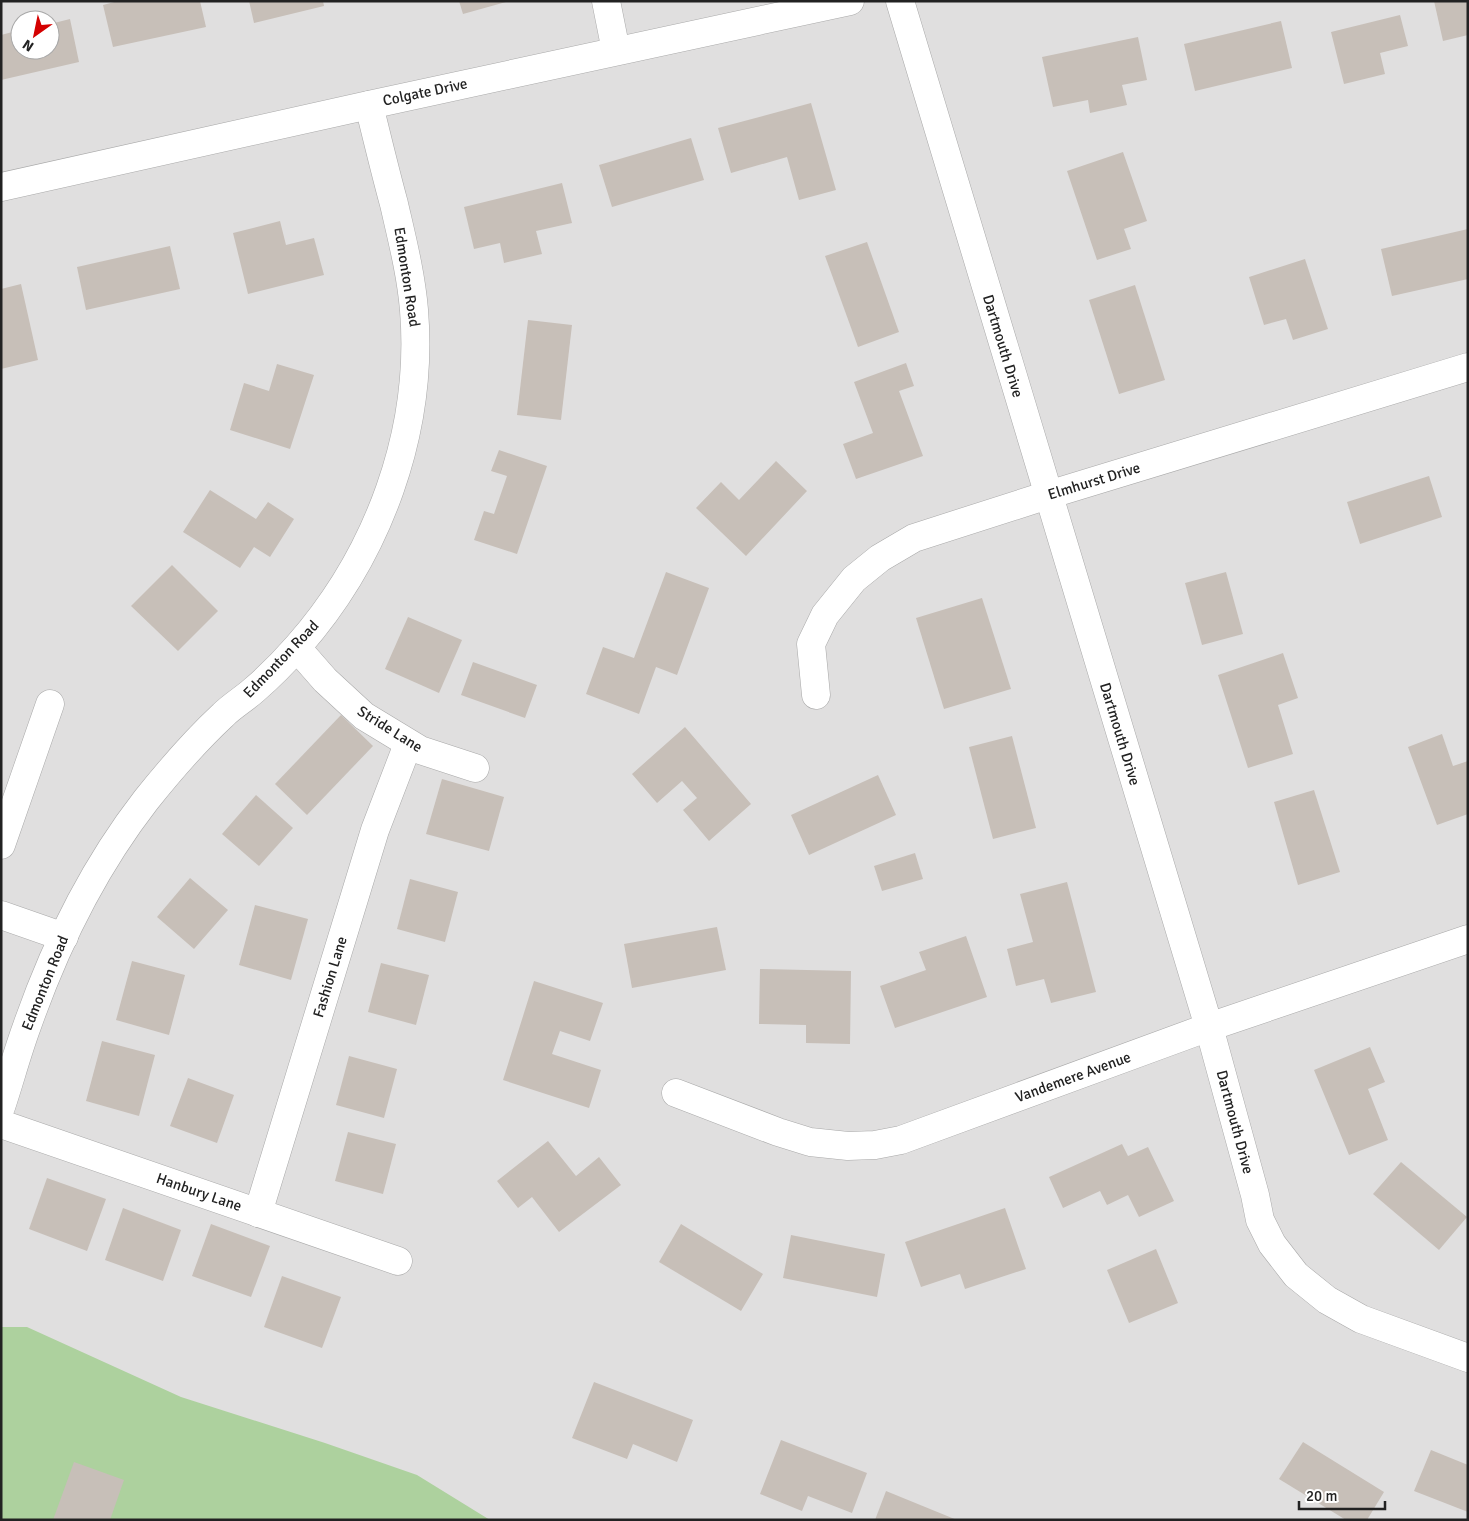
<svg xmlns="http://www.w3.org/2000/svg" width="1469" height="1521" font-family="Signika,sans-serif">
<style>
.residential{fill:#e0dfdf;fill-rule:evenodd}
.forest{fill:#add19e}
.building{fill:#c7bfb8}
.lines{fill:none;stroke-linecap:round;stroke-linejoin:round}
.minor-casing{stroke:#a9a9a9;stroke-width:29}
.minor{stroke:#fff;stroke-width:28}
.labels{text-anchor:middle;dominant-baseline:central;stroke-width:4;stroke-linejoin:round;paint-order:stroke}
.street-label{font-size:15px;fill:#222;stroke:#fff}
</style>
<rect width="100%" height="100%" fill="#f2efe9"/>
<path class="residential" d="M1,1H1468V1520H380L1,1384ZM20,20H50V50H20Z"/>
<path class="forest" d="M1,1327H27L181,1397L325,1443L417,1475L490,1520H1Z"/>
<g class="building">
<path d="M118,1H200L206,27L113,47L103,5Z"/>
<path d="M249,1H323L324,6L254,23Z"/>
<path d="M459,1H506V2L463,14Z"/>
<path d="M1434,1H1468V35L1443,41Z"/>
<path d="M1400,15L1408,46L1380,53L1385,74L1344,84L1331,32Z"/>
<path d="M70,19L79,62L1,80V35L20,30V50H50V24Z"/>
<path d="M1281,21L1292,68L1195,91L1184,44Z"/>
<path d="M1138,37L1147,80L1122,85L1127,105L1090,113L1088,100L1053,107L1042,57Z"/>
<path d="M811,103L836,190L799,200L787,157L731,173L718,128Z"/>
<path d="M691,138L704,180L612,207L599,165Z"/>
<path d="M1123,152L1147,221L1124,229L1131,249L1097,260L1067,171Z"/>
<path d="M562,183L572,223L536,231L542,254L504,263L500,243L474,249L464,207Z"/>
<path d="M280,221L286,245L314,238L324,275L248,294L233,233Z"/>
<path d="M1468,229V279L1392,296L1381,249Z"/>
<path d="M867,242L899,332L858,347L825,256Z"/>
<path d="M170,246L180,289L86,310L77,267Z"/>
<path d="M1305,259L1328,329L1293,340L1286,319L1264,325L1249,277Z"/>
<path d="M21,284L38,360L1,369V289Z"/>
<path d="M1135,285L1165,380L1119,394L1089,300Z"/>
<path d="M528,320L572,325L561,420L517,415Z"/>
<path d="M906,363L914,386L899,391L923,456L856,479L843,444L873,433L854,382Z"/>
<path d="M277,364L314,375L290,449L230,430L244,383L269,391Z"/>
<path d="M499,450L547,466L517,554L474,540L484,511L494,514L507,476L491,471Z"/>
<path d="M776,461L807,491L746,556L696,508L721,482L739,500Z"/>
<path d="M1429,476L1442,517L1360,544L1347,502Z"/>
<path d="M210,490L256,519L268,502L294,519L270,557L254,547L240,568L183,532Z"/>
<path d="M172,565L218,611L178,651L131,606Z"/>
<path d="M666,572L709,588L677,675L656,667L639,714L586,694L603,647L634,658Z"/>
<path d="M1226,572L1243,634L1202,645L1185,583Z"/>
<path d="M982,598L1011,689L944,709L916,618Z"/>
<path d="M408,617L462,640L439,693L385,669Z"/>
<path d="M1283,653L1298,698L1278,705L1293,754L1248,768L1218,675Z"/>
<path d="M473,662L537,685L525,718L461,695Z"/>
<path d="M341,715L373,746L307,815L275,784Z"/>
<path d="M685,727L751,804L709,841L683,810L697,798L682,781L657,803L632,774Z"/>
<path d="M1442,734L1453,766L1468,761V814L1437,825L1408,747Z"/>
<path d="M1012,736L1036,828L993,839L969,747Z"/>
<path d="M878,775L896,815L809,855L791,815Z"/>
<path d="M442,779L504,797L489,851L426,834Z"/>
<path d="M1314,790L1340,872L1298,885L1274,802Z"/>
<path d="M256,795L293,828L259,866L222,834Z"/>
<path d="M915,853L923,879L882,891L874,866Z"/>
<path d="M190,878L228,910L194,949L157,917Z"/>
<path d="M410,879L458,892L445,942L397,929Z"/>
<path d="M1067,882L1096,992L1051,1003L1044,979L1016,986L1007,949L1033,942L1020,894Z"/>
<path d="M255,905L308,919L291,980L239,965Z"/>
<path d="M717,927L726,970L632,988L624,944Z"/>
<path d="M966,936L987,997L895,1028L880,986L926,970L919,952Z"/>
<path d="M132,961L185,975L169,1035L116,1020Z"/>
<path d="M381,963L429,975L416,1025L368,1012Z"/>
<path d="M760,969L851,971L850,1044L806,1043V1025L759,1024Z"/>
<path d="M534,981L603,1003L590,1041L560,1031L552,1054L601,1070L589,1108L503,1080Z"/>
<path d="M102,1041L155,1055L139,1116L86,1101Z"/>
<path d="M1370,1047L1385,1082L1368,1089L1388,1140L1349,1155L1314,1070Z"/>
<path d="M349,1056L397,1069L384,1118L336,1105Z"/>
<path d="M188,1078L234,1095L217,1143L170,1126Z"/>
<path d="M348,1132L396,1144L383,1194L335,1181Z"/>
<path d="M548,1141L576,1176L599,1157L621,1185L559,1232L532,1197L518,1208L497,1181Z"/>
<path d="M1122,1144L1128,1156L1148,1147L1174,1201L1139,1217L1128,1195L1107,1205L1100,1191L1063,1208L1049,1177Z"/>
<path d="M1401,1162L1467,1217L1439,1250L1373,1194Z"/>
<path d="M47,1178L106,1199L87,1251L29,1229Z"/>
<path d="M123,1208L181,1230L163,1281L105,1260Z"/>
<path d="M1005,1208L1026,1269L965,1289L960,1274L921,1287L905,1242Z"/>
<path d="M211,1224L270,1246L251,1297L192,1276Z"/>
<path d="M681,1224L763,1274L741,1311L659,1262Z"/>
<path d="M791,1235L885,1254L877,1297L783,1278Z"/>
<path d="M1156,1249L1178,1303L1129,1323L1107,1270Z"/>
<path d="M282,1276L341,1297L322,1348L264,1327Z"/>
<path d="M594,1382L693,1420L677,1462L633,1444L627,1459L572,1438Z"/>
<path d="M781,1440L867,1473L852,1513L808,1496L802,1511L760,1494Z"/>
<path d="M1303,1442L1384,1492L1367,1520H1346L1279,1479Z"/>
<path d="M1431,1450L1468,1465V1512L1414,1491Z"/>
<path d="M74,1462L124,1480L110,1520H53Z"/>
<path d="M886,1491L957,1520H875Z"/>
</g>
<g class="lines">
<defs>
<g id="minor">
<path d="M606,1L616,51"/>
<path d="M900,1L1209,1027L1255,1195L1260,1220L1272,1244L1296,1275L1327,1300L1361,1319L1468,1358"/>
<path d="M1,187L369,105L850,1"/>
<path d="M297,648L325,680L364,716L420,750L475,768"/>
<path d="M816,695L811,644L825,615L854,579L880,558L914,538L1048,495L1468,367"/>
<path d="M1,845L50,704"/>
<path d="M1,915L64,937"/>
<path d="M676,1093L778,1132L810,1142L848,1146L875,1145L901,1140L1209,1027L1468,939"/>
<path d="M1,1107C10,1080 17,1053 27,1026C55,946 94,867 146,800C170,770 195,741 223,715C232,706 244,699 254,690C269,677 285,661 298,646C378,555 424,432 414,310C411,274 402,239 394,204C385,171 377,138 369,105"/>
<path d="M1,1124L398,1261"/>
<path d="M258,1213L375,830L408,744"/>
</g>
</defs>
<use href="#minor" class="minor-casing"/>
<use href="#minor" class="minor"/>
</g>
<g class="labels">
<g class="street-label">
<text transform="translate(425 92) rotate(-12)">Colgate Drive</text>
<text transform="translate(407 277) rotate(81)">Edmonton Road</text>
<text transform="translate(1003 346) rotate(73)">Dartmouth Drive</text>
<text transform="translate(1094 481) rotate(-17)">Elmhurst Drive</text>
<text transform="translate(281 659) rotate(-46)">Edmonton Road</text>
<text transform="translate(390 729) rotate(32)">Stride Lane</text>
<text transform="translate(1120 734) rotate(73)">Dartmouth Drive</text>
<text transform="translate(330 977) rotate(-73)">Fashion Lane</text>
<text transform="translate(45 983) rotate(-68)">Edmonton Road</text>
<text transform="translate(1073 1077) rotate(-20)">Vandemere Avenue</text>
<text transform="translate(1235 1122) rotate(75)">Dartmouth Drive</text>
<text transform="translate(199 1192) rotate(19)">Hanbury Lane</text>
</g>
</g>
<rect width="1469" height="1521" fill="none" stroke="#222222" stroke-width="5"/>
<g transform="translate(35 35) rotate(213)"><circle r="24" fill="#ffffff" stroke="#a7a7a7"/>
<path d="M0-4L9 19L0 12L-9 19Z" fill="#d40000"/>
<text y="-8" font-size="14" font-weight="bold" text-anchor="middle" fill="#222222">N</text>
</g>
<path d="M1299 1501v8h86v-8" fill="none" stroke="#222222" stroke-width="2.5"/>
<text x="1306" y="1501" font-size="15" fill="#222222" stroke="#ffffff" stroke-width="4" paint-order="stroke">20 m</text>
</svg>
